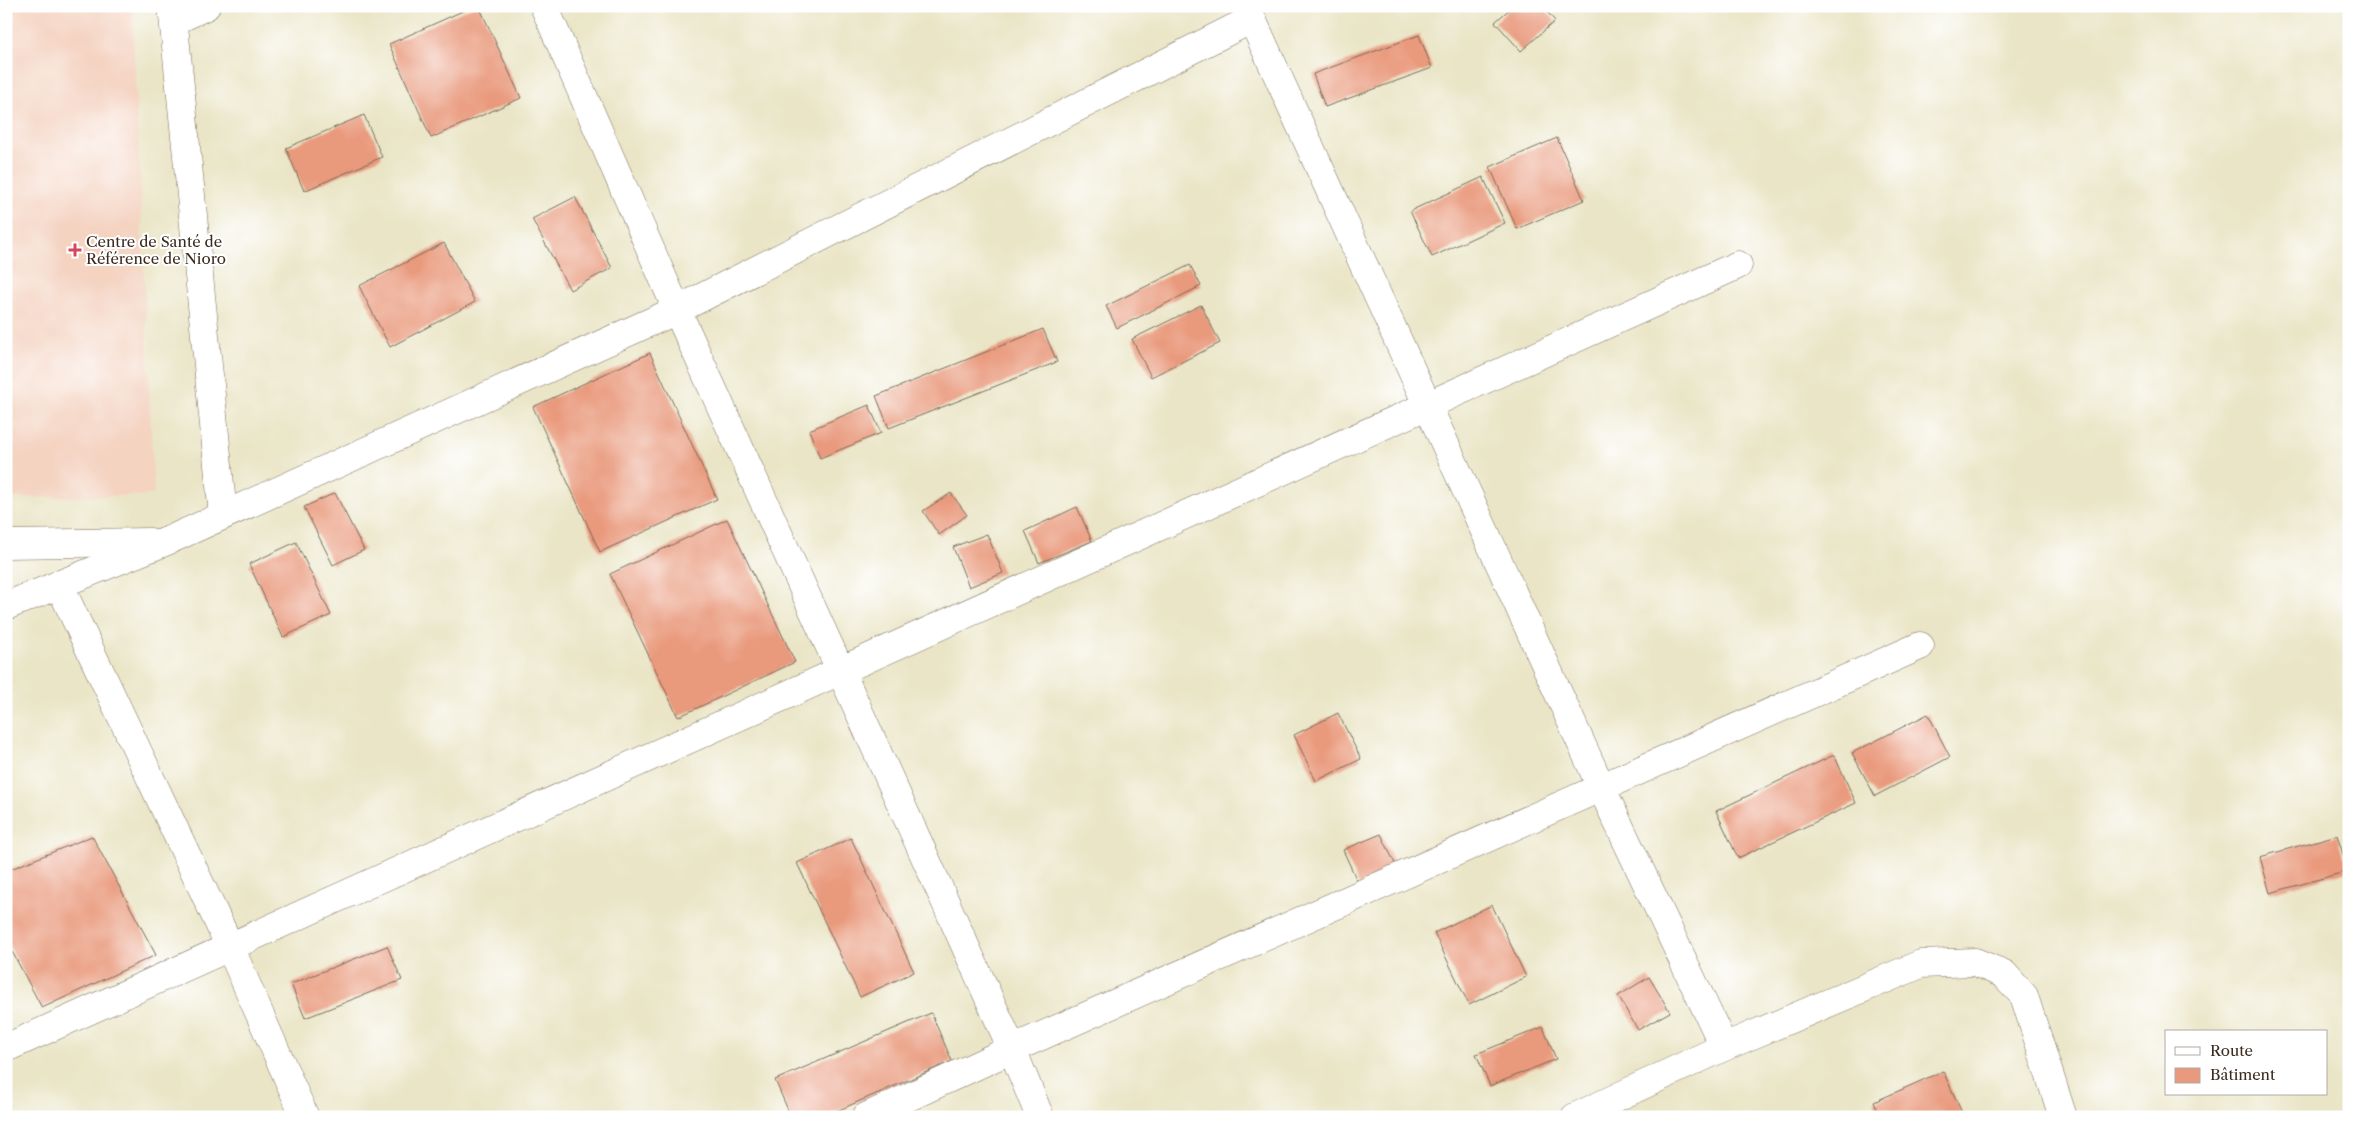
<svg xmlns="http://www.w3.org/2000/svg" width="2355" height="1123" font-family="'Libre Caslon Text',serif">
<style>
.built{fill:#f4d3c1}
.building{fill:#e9997c}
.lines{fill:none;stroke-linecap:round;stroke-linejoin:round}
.minor-casing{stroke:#786b59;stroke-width:29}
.minor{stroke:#fff;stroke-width:28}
.poi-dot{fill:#d1495b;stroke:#fff;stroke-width:2}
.labels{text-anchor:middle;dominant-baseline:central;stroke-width:4;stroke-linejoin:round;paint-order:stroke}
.poi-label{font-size:15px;fill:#3b2a1e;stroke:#fff;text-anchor:start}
</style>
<rect width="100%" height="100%" fill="#fff"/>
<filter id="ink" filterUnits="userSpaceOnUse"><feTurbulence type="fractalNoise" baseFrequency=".02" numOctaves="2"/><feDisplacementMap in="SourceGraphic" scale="10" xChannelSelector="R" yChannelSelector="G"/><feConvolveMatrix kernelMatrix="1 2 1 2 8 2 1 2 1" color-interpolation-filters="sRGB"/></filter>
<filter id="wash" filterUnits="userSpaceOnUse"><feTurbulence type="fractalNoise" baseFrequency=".0096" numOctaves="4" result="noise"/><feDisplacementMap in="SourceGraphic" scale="20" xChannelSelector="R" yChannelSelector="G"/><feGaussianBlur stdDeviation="1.12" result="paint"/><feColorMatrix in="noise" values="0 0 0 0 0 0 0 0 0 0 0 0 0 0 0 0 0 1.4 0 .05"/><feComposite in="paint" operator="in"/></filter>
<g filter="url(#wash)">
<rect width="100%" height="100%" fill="#eae5c6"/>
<path class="built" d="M6,6H132L154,495L6,498Z"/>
<g id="blocks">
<g class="building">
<path d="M474,6H479L521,98L431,138L389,44Z"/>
<path d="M1513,6H1542L1555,21L1521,51L1495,22Z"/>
<path d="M1419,35L1432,68L1325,107L1313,74Z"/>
<path d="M364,115L382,157L304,191L286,148Z"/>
<path d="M1557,138L1584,200L1517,229L1490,167Z"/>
<path d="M1483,177L1505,223L1432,257L1410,211Z"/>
<path d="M575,197L612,268L570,290L532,219Z"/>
<path d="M444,243L475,302L390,347L359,286Z"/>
<path d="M1190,265L1201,286L1117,328L1106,306Z"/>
<path d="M1201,305L1220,343L1151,377L1132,339Z"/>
<path d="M1043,329L1057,362L889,428L876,396Z"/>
<path d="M650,353L717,499L600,552L533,407Z"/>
<path d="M869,405L881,433L820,458L809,430Z"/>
<path d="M335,493L364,550L333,565L304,507Z"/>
<path d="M951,493L967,515L939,535L923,511Z"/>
<path d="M1077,507L1092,541L1039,563L1025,531Z"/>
<path d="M727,519L795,662L678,717L610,574Z"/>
<path d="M987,534L1003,573L969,587L953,547Z"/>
<path d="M296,542L331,615L283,637L249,564Z"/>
<path d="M1338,713L1361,759L1316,781L1294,735Z"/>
<path d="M1928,714L1950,757L1875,796L1852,753Z"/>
<path d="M1834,755L1856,803L1738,858L1716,811Z"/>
<path d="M1381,834L1397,868L1359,885L1343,850Z"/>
<path d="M2337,835L2348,871L2270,893L2260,857Z"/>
<path d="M92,836L156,955L42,1008L6,940V871Z"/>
<path d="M851,838L914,972L860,997L797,863Z"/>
<path d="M1492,905L1526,977L1469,1005L1434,933Z"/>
<path d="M387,946L402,980L305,1018L291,984Z"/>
<path d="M1649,977L1670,1012L1638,1030L1618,996Z"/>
<path d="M931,1013L952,1061L823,1117H791L775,1080Z"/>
<path d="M1543,1027L1556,1059L1490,1086L1476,1054Z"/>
<path d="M1943,1071L1964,1117H1880L1874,1102Z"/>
</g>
</g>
</g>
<g filter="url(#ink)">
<use href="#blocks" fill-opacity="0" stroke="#786b59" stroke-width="1"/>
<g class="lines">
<defs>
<g id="minor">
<path d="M172,6L223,515"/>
<path d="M544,6L677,310L1012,1049L1040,1117"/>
<path d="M1246,6L1601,787L1724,1047"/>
<path d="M174,21L206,6"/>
<path d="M6,544L150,542"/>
<path d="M59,584L230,947L305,1117"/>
<path d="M6,606L167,541L677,310L1252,19"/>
<path d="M6,1048L1738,265"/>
<path d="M866,1117L1012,1049L1920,646"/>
<path d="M1575,1117L1724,1047L1921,964L1975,962L2004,974L2024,996L2063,1117"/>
</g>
</defs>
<use href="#minor" class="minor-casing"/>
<use href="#minor" class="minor"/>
</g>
</g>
<path class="poi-dot" d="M72.5 242.5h5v5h5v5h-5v5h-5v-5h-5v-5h5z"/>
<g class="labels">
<g class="poi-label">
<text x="86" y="241">Centre de Santé de<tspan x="86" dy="17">Référence de Nioro</tspan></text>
</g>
</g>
<rect width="2355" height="1123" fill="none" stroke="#fff" stroke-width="25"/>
<rect x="2165" y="1030" width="162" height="65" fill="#ffffff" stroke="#b1aaa5"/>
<rect x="2175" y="1047" width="25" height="8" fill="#ffffff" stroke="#b1aaa5"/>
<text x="2210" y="1056" font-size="15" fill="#3b2a1e">Route</text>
<rect x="2175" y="1068" width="25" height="15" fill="#e9997c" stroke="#b1aaa5"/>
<text x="2210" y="1080" font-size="15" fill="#3b2a1e">Bâtiment</text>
</svg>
